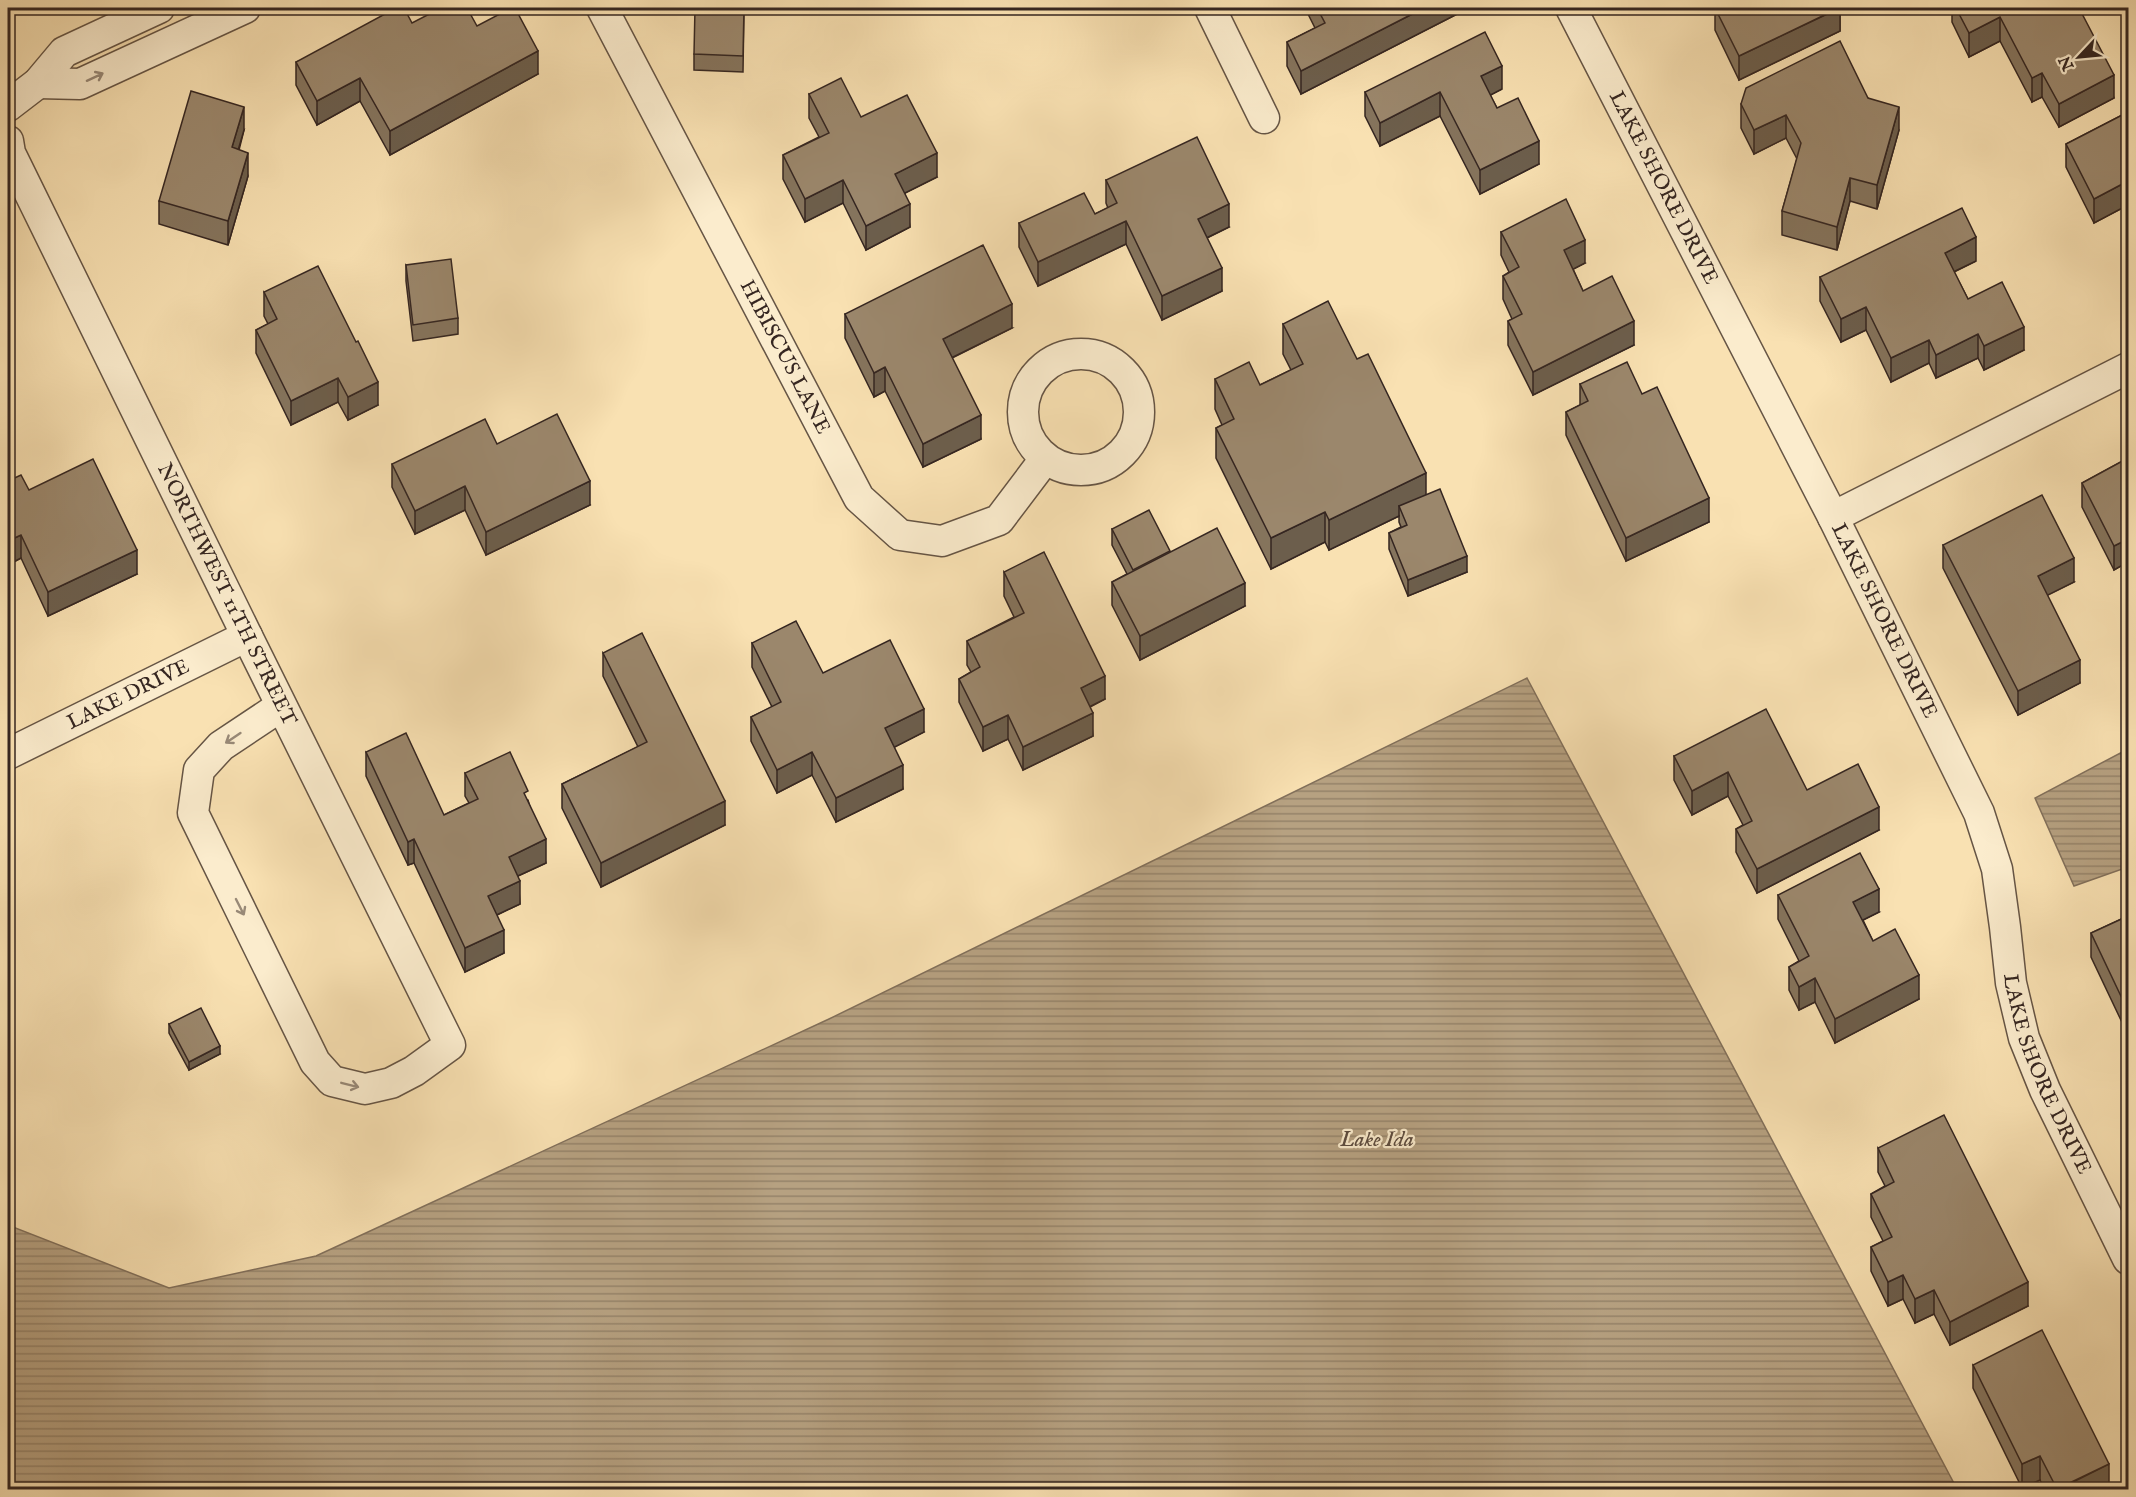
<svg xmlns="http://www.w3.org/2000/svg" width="2136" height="1497" font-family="'IM FELL English',serif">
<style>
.water{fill:url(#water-rules);stroke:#82705b;stroke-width:1.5}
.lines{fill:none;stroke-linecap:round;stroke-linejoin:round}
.street-casing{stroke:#665545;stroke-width:33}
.street{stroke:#fbeccd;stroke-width:30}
.wall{fill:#85745d;stroke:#352621;stroke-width:1.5}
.shaded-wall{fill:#6c5e4c;stroke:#352621;stroke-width:1.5}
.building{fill:#9b876c;stroke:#352621;stroke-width:1.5}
.oneway{stroke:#988977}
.labels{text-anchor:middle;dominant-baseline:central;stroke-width:4.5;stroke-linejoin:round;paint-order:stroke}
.street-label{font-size:21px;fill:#352621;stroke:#fbeccd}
.water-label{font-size:22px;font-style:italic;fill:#5c4b3e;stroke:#fbeccd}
</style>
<defs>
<pattern id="water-rules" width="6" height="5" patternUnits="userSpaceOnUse" patternTransform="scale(1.5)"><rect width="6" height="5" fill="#b6a181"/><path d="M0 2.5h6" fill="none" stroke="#958369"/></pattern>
</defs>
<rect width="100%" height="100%" fill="#f9e1b2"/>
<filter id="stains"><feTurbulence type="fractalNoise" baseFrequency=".00333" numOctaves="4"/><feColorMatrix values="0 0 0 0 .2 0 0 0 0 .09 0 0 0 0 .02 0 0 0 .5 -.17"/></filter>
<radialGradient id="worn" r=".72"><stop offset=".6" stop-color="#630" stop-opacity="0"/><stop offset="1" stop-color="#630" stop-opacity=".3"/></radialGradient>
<g class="water">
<path d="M1527,678L1957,1489H8V1225L169,1288L316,1256L829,1019Z"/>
<path d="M2128,749V867L2074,886L2035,798Z"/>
</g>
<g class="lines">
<defs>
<g id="street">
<path id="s1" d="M602,8L859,498L900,535L942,541L999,520L1045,459"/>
<path d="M1210,8L1264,118"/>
<path id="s2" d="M1571,8L1833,517L1979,813L1997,869L2005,927L2011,983L2024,1038L2045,1090L2128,1259"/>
<path d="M38,83L80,84L245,8"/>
<path d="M8,106L38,83L64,52L159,8"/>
<path id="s3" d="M8,141L10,153L247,636L450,1045L414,1071L391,1083L365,1089L332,1081L315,1062L193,813L199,770L221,746L281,706"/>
<circle cx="1081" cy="412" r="58"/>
<path d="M1833,517L2128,368"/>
<path id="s4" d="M8,754L247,636"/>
</g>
</defs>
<use href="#street" class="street-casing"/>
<use href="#street" class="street"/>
</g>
<g class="wall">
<path d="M744,8L743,72L694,70V54Z"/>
<path d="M1305,8H1465V10L1301,94L1287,66V42L1315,28Z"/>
<path d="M1715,8H1840V31L1739,80L1715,30Z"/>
<path d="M1952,8H2079L2114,98L2059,127L2042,97L2032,102L2000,41L1969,57L1952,22Z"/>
<path d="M412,23L477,26L538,74L390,155L360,101L317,125L296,85V62Z"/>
<path d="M1502,89L1490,95L1497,108L1539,164L1480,194L1440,116L1380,146L1365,116V92Z"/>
<path d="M809,94L861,117L937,177L905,193L910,227L866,250L843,203L805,222L783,179V155L819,137L809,118Z"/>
<path d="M1868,98L1899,130L1877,209L1850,201L1837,250L1782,235V211L1797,159L1786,138L1754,154L1741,128V104Z"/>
<path d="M2128,112V205L2094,223L2066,167V144Z"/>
<path d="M244,130L239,150L248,176L228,245L159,224V201Z"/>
<path d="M1106,180L1229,227L1207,238L1222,291L1162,320L1126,244L1038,286L1019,247V223L1095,214L1108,208L1106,203Z"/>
<path d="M1501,232L1585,263L1573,269L1583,291L1634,345L1533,395L1508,345V321L1512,319L1503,299V276L1509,272L1501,255Z"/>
<path d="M1976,261L1954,272L1968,299L2024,350L1984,370L1978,358L1936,378L1929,363L1891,382L1866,330L1841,342L1820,301V277Z"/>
<path d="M406,265L458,318V334L413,341L406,281Z"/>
<path d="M264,292L378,405L348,420L338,402L291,425L256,353V330L268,324L264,316Z"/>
<path d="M845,314L1012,328L952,358L981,439L923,467L885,391L874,397L845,338Z"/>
<path d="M1283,324L1357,359L1426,495L1467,572L1408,596L1389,549V533L1401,527L1399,522V516L1329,550L1325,542L1271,569L1216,458V428L1222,425L1215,409V379L1260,385L1291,370L1283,354Z"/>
<path d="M1580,384L1642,394L1709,522L1626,561L1566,435V412L1580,405Z"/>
<path d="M497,444L590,505L486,555L465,510L415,534L392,487V464Z"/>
<path d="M2128,458V569L2126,563L2114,570L2082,507V483Z"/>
<path d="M29,490L137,574L48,616L21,558L8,565Z"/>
<path d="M1112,529L1170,552L1245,606L1140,660L1112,605V582L1127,574L1112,545Z"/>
<path d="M1943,545L2074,582L2047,595L2080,683L2018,715L1943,568Z"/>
<path d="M1004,572L1105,699L1090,707L1093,736L1023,770L1008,739L983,751L959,702V679L971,672L967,665V641L1014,617L1004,596Z"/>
<path d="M752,643L823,673L924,732L894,747L903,789L836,822L812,775L777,793L751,741V717L772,707L752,667Z"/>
<path d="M603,653L725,825L601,887L562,808V784L638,747L603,676Z"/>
<path d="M366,752L444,815L469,803L465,796V773L528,800L546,863L518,876L520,904L497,915L504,953L465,972L414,863L408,865L366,776Z"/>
<path d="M1674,756L1807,790L1879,830L1757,893L1736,852V829L1743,825L1728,796L1692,815L1674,780Z"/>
<path d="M1778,895L1879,912L1863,920L1873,941L1919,999L1835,1043L1815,1002L1799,1010L1789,990V967L1799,961L1778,919Z"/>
<path d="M2128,916V1035L2091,957V933Z"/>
<path d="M169,1024L220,1054L189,1070L169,1033Z"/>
<path d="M1878,1148L2028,1306L1950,1345L1934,1314L1915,1323L1903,1299L1888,1306L1871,1271V1247L1883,1241L1871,1217V1194L1885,1186L1878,1172Z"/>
<path d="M1973,1365L2109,1487L2105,1490H2045L2040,1480L2022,1488L1973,1388Z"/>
</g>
<g class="shaded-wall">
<path d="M1424,8H1465V10L1301,94V71Z"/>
<path d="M1840,8V31L1739,80V56Z"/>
<path d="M2000,17V41L1969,57V33Z"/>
<path d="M538,51V74L390,155V131Z"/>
<path d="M1502,66V89L1481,100V76Z"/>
<path d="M2042,73V97L2032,102V78Z"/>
<path d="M2114,75V98L2059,127V104Z"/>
<path d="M360,78V101L317,125V101Z"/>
<path d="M1440,92V116L1380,146V123Z"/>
<path d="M244,107V130L232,171V147Z"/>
<path d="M1899,107V130L1877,209V185Z"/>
<path d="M1786,115V138L1754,154V130Z"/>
<path d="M1539,141V164L1480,194V170Z"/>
<path d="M248,153V176L228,245V221Z"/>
<path d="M937,153V177L895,198V174Z"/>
<path d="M1850,178V201L1837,250V227Z"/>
<path d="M843,180V203L805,222V199Z"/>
<path d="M2128,181V205L2094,223V199Z"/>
<path d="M910,204V227L866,250V226Z"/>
<path d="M1229,204V227L1198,242V219Z"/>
<path d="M1126,221V244L1038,286V262Z"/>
<path d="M1976,237V261L1945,276V253Z"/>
<path d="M1585,240V263L1564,274V250Z"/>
<path d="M1222,268V291L1162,320V296Z"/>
<path d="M1012,304V328L943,362V339Z"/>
<path d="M1866,307V330L1841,342V319Z"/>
<path d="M1634,321V345L1533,395V372Z"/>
<path d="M2024,327V350L1984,370V346Z"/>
<path d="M1978,334V358L1936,378V355Z"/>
<path d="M1929,340V363L1891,382V358Z"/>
<path d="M885,367V391L874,397V373Z"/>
<path d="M338,378V402L291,425V401Z"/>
<path d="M378,382V405L348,420V397Z"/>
<path d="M981,415V439L923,467V444Z"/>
<path d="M1426,473V503L1399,506V516L1329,550V520Z"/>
<path d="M590,481V505L486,555V532Z"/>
<path d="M465,486V510L415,534V511Z"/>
<path d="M1709,498V522L1626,561V538Z"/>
<path d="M1325,512V542L1271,569V538Z"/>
<path d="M21,535V558L8,565V541Z"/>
<path d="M2126,540V563L2114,570V546Z"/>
<path d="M137,550V574L48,616V592Z"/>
<path d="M1467,556V572L1408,596V580Z"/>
<path d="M2074,558V582L2038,600V576Z"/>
<path d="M1245,583V606L1140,660V636Z"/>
<path d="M2080,660V683L2018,715V691Z"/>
<path d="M1105,676V699L1081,711V688Z"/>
<path d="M924,709V732L885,752V728Z"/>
<path d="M1093,713V736L1023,770V747Z"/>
<path d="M1008,715V739L983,751V727Z"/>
<path d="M812,752V775L777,793V770Z"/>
<path d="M903,765V789L836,822V798Z"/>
<path d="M1728,772V796L1692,815V791Z"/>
<path d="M725,801V825L601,887V863Z"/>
<path d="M1879,807V830L1757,893V869Z"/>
<path d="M414,839V863L408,865V842Z"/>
<path d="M546,839V863L509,880V857Z"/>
<path d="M520,881V904L488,919V896Z"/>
<path d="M1879,889V912L1853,925V902Z"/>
<path d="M504,930V953L465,972V948Z"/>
<path d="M1919,975V999L1835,1043V1019Z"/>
<path d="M1815,978V1002L1799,1010V987Z"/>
<path d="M220,1046V1054L189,1070V1062Z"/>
<path d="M1903,1275V1299L1888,1306V1282Z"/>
<path d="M2028,1282V1306L1950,1345V1322Z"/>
<path d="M1934,1290V1314L1915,1323V1299Z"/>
<path d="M2040,1456V1480L2022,1488V1464Z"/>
<path d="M2109,1464V1487L2105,1490H2057Z"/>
</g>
<g class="building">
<path d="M396,8H404L412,23L441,8H467L477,26L511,8H515L538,51L390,131L360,78L317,101L296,62Z"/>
<path d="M695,8H744L743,56L694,54Z"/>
<path d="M1317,8H1424L1301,71L1287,42L1325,23Z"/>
<path d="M1715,8H1839L1739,56Z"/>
<path d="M1956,8H2079L2114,75L2059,104L2042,73L2032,78L2000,17L1969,33Z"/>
<path d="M1485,32L1502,66L1481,76L1497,108L1518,98L1539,141L1480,170L1440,92L1380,123L1365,92Z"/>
<path d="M1840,41L1868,98L1899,107L1877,185L1850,178L1837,227L1782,211L1801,143L1786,115L1754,130L1741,104L1746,88Z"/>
<path d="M841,78L861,117L907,95L937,153L895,174L910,204L866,226L843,180L805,199L783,155L829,133L809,94Z"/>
<path d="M191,91L244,107L232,147L248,153L228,221L159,201Z"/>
<path d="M2128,112V181L2094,199L2066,144Z"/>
<path d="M1197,137L1229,204L1198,219L1222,268L1162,296L1126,221L1038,262L1019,223L1084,193L1095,214L1117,203L1106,180Z"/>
<path d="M1566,199L1585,240L1564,250L1583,291L1612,276L1634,321L1533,372L1508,321L1522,314L1503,276L1519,267L1501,232Z"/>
<path d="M1962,208L1976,237L1945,253L1968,299L2002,282L2024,327L1984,346L1978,334L1936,355L1929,340L1891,358L1866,307L1841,319L1820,277Z"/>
<path d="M983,245L1012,304L943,339L981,415L923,444L885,367L874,373L845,314Z"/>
<path d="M451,259L458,318L413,325L406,265Z"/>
<path d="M318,266L356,342L358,341L378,382L348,397L338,378L291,401L256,330L277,319L264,292Z"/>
<path d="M1328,301L1357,359L1368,354L1426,473L1329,520L1325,512L1271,538L1216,428L1234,419L1215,379L1249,362L1260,385L1303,364L1283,324Z"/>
<path d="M1627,362L1642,394L1657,387L1709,498L1626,538L1566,412L1588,401L1580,384Z"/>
<path d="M557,414L590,481L486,532L465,486L415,511L392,464L485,419L497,444Z"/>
<path d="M2128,458V545L2126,540L2114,546L2082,483Z"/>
<path d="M93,459L137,550L48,592L21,535L8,541V481L21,475L29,490Z"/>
<path d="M1440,489L1467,556L1408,580L1389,533L1407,525L1399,506Z"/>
<path d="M2042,495L2074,558L2038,576L2080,660L2018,691L1943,545Z"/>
<path d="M1149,510L1170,551L1133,570L1112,529Z"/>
<path d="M1217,528L1245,583L1140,636L1112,582Z"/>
<path d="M1044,552L1105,676L1081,688L1093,713L1023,747L1008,715L983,727L959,679L980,667L967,641L1024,613L1004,572Z"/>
<path d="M796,621L823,673L890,640L924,709L885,728L903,765L836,798L812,752L777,770L751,717L781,702L752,643Z"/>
<path d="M642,633L725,801L601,863L562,784L647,742L603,653Z"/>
<path d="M1766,709L1807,790L1858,764L1879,807L1757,869L1736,829L1752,821L1728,772L1692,791L1674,756Z"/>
<path d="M406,733L444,815L478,799L465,773L510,752L528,791L524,793L546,839L509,857L520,881L488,896L504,930L465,948L414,839L408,842L366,752Z"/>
<path d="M1860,853L1879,889L1853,902L1873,941L1895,929L1919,975L1835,1019L1815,978L1799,987L1789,967L1809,956L1778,895Z"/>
<path d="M2128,916V1011L2091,933Z"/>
<path d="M201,1008L220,1046L189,1062L169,1024Z"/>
<path d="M1944,1115L2028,1282L1950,1322L1934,1290L1915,1299L1903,1275L1888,1282L1871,1247L1892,1237L1871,1194L1894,1182L1878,1148Z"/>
<path d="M2042,1330L2109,1464L2057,1489L2040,1456L2022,1464L1973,1365Z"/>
</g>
<defs><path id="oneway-shaft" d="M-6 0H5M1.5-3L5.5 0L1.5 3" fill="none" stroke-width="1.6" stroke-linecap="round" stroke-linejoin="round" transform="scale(1.5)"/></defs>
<g class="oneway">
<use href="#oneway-shaft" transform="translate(95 77) rotate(-25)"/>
<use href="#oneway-shaft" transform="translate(233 738) rotate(146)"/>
<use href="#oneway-shaft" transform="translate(240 907) rotate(63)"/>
<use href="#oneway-shaft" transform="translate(350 1085) rotate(14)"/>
</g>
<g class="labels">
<g class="street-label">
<text stroke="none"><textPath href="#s2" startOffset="202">LAKE SHORE DRIVE</textPath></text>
<text stroke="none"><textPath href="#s1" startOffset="394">HIBISCUS LANE</textPath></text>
<text stroke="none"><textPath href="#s3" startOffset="504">NORTHWEST 11TH STREET</textPath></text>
<text stroke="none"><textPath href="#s2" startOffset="688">LAKE SHORE DRIVE</textPath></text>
<text stroke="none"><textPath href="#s4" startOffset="134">LAKE DRIVE</textPath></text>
<text stroke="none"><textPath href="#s2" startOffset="1174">LAKE SHORE DRIVE</textPath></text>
</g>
<g class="water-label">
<text x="1377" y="1140">Lake Ida</text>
</g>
</g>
<rect width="2136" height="1497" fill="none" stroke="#f9e1b2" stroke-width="30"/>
<rect x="9" y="9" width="2118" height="1479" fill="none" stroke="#352621" stroke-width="3"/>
<rect x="15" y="15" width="2106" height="1467" fill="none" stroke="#352621" stroke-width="1.5"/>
<g transform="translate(2079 57) rotate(244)" stroke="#fbeccd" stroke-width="4.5" paint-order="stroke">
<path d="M0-4.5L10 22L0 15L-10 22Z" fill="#352621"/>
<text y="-9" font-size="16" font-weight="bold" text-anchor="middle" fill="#352621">N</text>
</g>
<rect width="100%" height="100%" filter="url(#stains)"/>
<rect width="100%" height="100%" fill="url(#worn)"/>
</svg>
